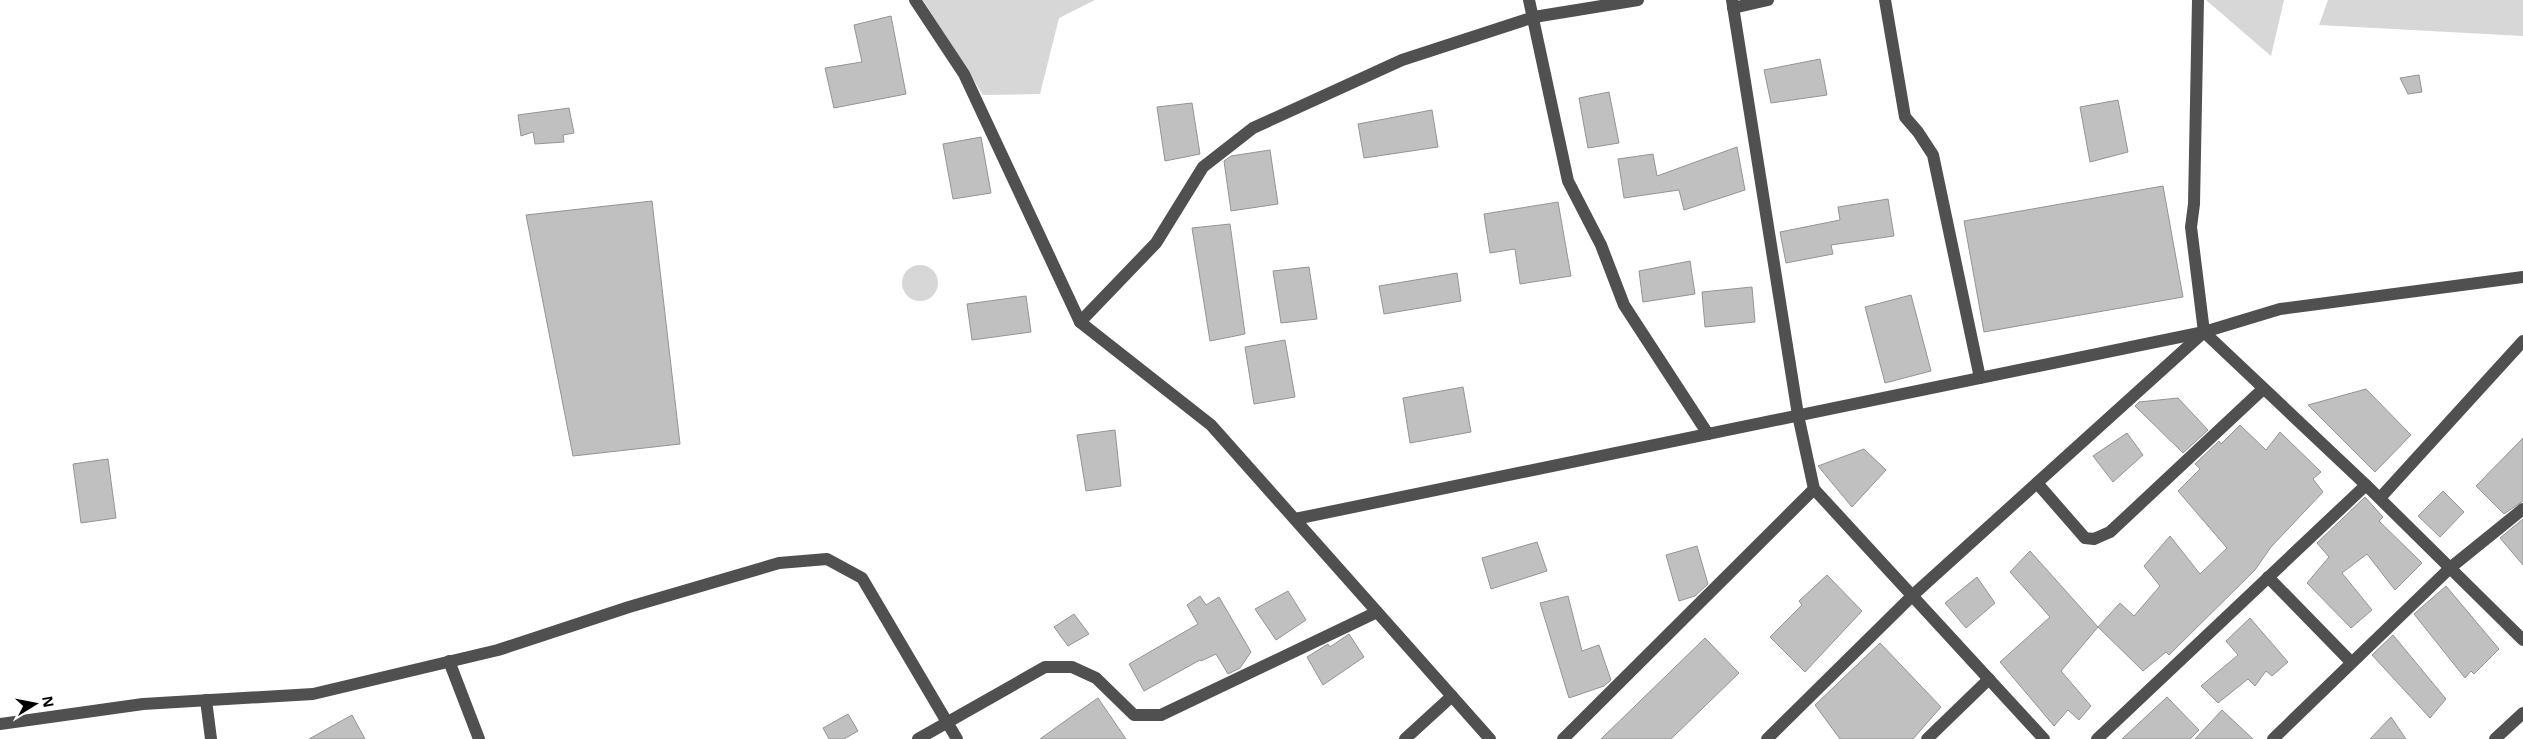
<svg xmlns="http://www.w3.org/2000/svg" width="2523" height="739" font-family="'Noto Sans',sans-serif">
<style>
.green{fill:#d7d7d7}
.building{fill:#c0c0c0;stroke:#949494}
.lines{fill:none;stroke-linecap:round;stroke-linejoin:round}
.minor{stroke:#505050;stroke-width:12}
</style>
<rect width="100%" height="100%" fill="#fff"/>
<g class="green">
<path d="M923,0H1095L1059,18L1040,94L983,95Z"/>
<path d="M2206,0H2284L2271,56Z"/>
<path d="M2328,0H2523V36L2319,25Z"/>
<circle cx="920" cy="283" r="18"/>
</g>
<g class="building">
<path d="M891,16L906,94L834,108L825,68L862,62L854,25Z"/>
<path d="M1820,59L1827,95L1771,103L1764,70Z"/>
<path d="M2419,75L2422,92L2408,94L2400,78Z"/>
<path d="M1609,92L1619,143L1588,148L1579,98Z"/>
<path d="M2118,100L2128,152L2090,162L2080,107Z"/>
<path d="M1192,103L1200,154L1165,161L1157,107Z"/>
<path d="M569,108L574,133L563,135L564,142L535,144L533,132L521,136L518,115Z"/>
<path d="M1432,110L1438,147L1364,158L1358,124Z"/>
<path d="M981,137L991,193L953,199L943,144Z"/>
<path d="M1737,147L1745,190L1684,210L1679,190L1624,198L1618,159L1653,154L1657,176Z"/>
<path d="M1270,150L1278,204L1231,211L1224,161L1231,156Z"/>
<path d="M2163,186L2183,297L1984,332L1964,221Z"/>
<path d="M1888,199L1894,236L1831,245L1833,254L1786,263L1780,232L1840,220L1838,207Z"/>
<path d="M652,201L680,444L573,456L526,215Z"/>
<path d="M1558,202L1571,276L1520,284L1515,249L1490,253L1484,214Z"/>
<path d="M1230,224L1245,334L1210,341L1192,228Z"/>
<path d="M1690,261L1695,294L1643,302L1639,271Z"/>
<path d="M1309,267L1317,319L1281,323L1273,271Z"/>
<path d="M1457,273L1461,301L1384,314L1379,286Z"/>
<path d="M1752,287L1755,322L1705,327L1702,292Z"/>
<path d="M1911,295L1931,371L1885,383L1865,307Z"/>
<path d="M1026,296L1031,332L972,340L967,304Z"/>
<path d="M1285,340L1295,397L1254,404L1245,347Z"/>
<path d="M1463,387L1471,432L1410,443L1403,398Z"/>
<path d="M2366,389L2411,435L2375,472L2308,405Z"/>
<path d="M2178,398L2208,430L2183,453L2135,406L2139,402Z"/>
<path d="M2240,425L2266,450L2280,432L2321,472L2313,479L2323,492L2271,547L2255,570L2169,655L2166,652L2143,671L2098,627L2120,603L2134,616L2160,586L2144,566L2170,536L2200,574L2227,548L2178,491L2200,469L2195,464L2219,441L2221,444Z"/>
<path d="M1115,430L1121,486L1086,491L1077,435Z"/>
<path d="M2127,433L2143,455L2113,482L2093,456Z"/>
<path d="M2523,438V501L2504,514L2476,486Z"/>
<path d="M1864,449L1886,470L1852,507L1818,466Z"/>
<path d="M108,459L116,518L81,523L73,464Z"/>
<path d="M2443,491L2464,512L2440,537L2418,516Z"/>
<path d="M2365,497L2383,517L2379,521L2422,563L2395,590L2367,554L2342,573L2372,610L2351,628L2307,583L2329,557L2317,543Z"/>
<path d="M2523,519V565L2500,538Z"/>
<path d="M1537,542L1547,571L1491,589L1482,558Z"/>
<path d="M1697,546L1708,584L1695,596L1679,601L1666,555Z"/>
<path d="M2030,551L2098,627L2061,671L2091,706L2079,720L2068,710L2054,726L2000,662L2050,617L2010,572Z"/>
<path d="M1827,575L1862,611L1805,672L1770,637L1802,605L1799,601Z"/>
<path d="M1977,577L1995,603L1966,628L1945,603Z"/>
<path d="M2446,586L2499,649L2474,674L2471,671L2465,678L2414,614Z"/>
<path d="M1288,591L1306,620L1276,640L1255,609Z"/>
<path d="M1200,596L1206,605L1219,597L1251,652L1240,668L1228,674L1216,654L1201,661L1200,660L1144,691L1129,664L1198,624L1187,605Z"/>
<path d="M1568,596L1582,651L1599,645L1611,680L1604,686L1569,698L1540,603Z"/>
<path d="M1074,614L1089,634L1068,646L1054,627Z"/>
<path d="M2250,618L2288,662L2272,676L2266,671L2255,686L2248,679L2218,703L2201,686L2238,655L2226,641Z"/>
<path d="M1349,634L1364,657L1323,685L1307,657L1328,644L1330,647Z"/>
<path d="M2393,635L2446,699L2430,718L2372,655Z"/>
<path d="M1705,638L1739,673L1671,739H1601Z"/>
<path d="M1880,643L1941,707L1913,739H1840L1815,705Z"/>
<path d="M2167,697L2199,730L2190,739H2122Z"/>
<path d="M1098,698L1126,739H1040L1072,716Z"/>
<path d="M2222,710L2253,739H2195Z"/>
<path d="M848,714L858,731L844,739H829L823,728Z"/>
<path d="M352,715L365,739H309Z"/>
<path d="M2391,717L2406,739H2370Z"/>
</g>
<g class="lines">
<g class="minor">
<path d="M915,0L964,74L1080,322"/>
<path d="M1529,0L1568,181L1601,245L1624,305L1708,434"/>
<path d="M1732,0L1798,415L1814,489L2044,739"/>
<path d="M1885,0L1905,117L1918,132L1933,155L1980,378"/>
<path d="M2198,0L2194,204L2191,227L2204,332"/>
<path d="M1733,8L1768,0"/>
<path d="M2037,483L2085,538L2094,539L2110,532L2263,389"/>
<path d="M2380,498L2523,341"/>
<path d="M1295,519L2204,332L2280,309L2523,277"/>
<path d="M2268,577L2351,662"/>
<path d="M449,661L479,739"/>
<path d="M206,700L211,739"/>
<path d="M0,724L143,704L313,694L498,650L629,607L779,563L827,559L862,578L957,739"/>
<path d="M918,739L1045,667H1072L1096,678L1134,715H1161L1377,612"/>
<path d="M1405,739L1452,696"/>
<path d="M1490,739L1211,425L1080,322L1156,243L1203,167L1253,128L1402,60L1534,17L1638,0"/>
<path d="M1563,739L1814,489"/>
<path d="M1767,739L1913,595L2204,332L2366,485L2523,640"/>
<path d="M1927,739L1989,679"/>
<path d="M2097,739L2366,485"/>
<path d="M2273,739L2450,568L2523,509"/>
<path d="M2495,739L2523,713"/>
</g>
</g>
<g transform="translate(35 704) rotate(80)" stroke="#ffffff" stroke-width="4" paint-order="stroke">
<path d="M0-4L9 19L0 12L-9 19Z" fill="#000000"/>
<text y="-8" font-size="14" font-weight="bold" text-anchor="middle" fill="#000000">N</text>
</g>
</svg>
